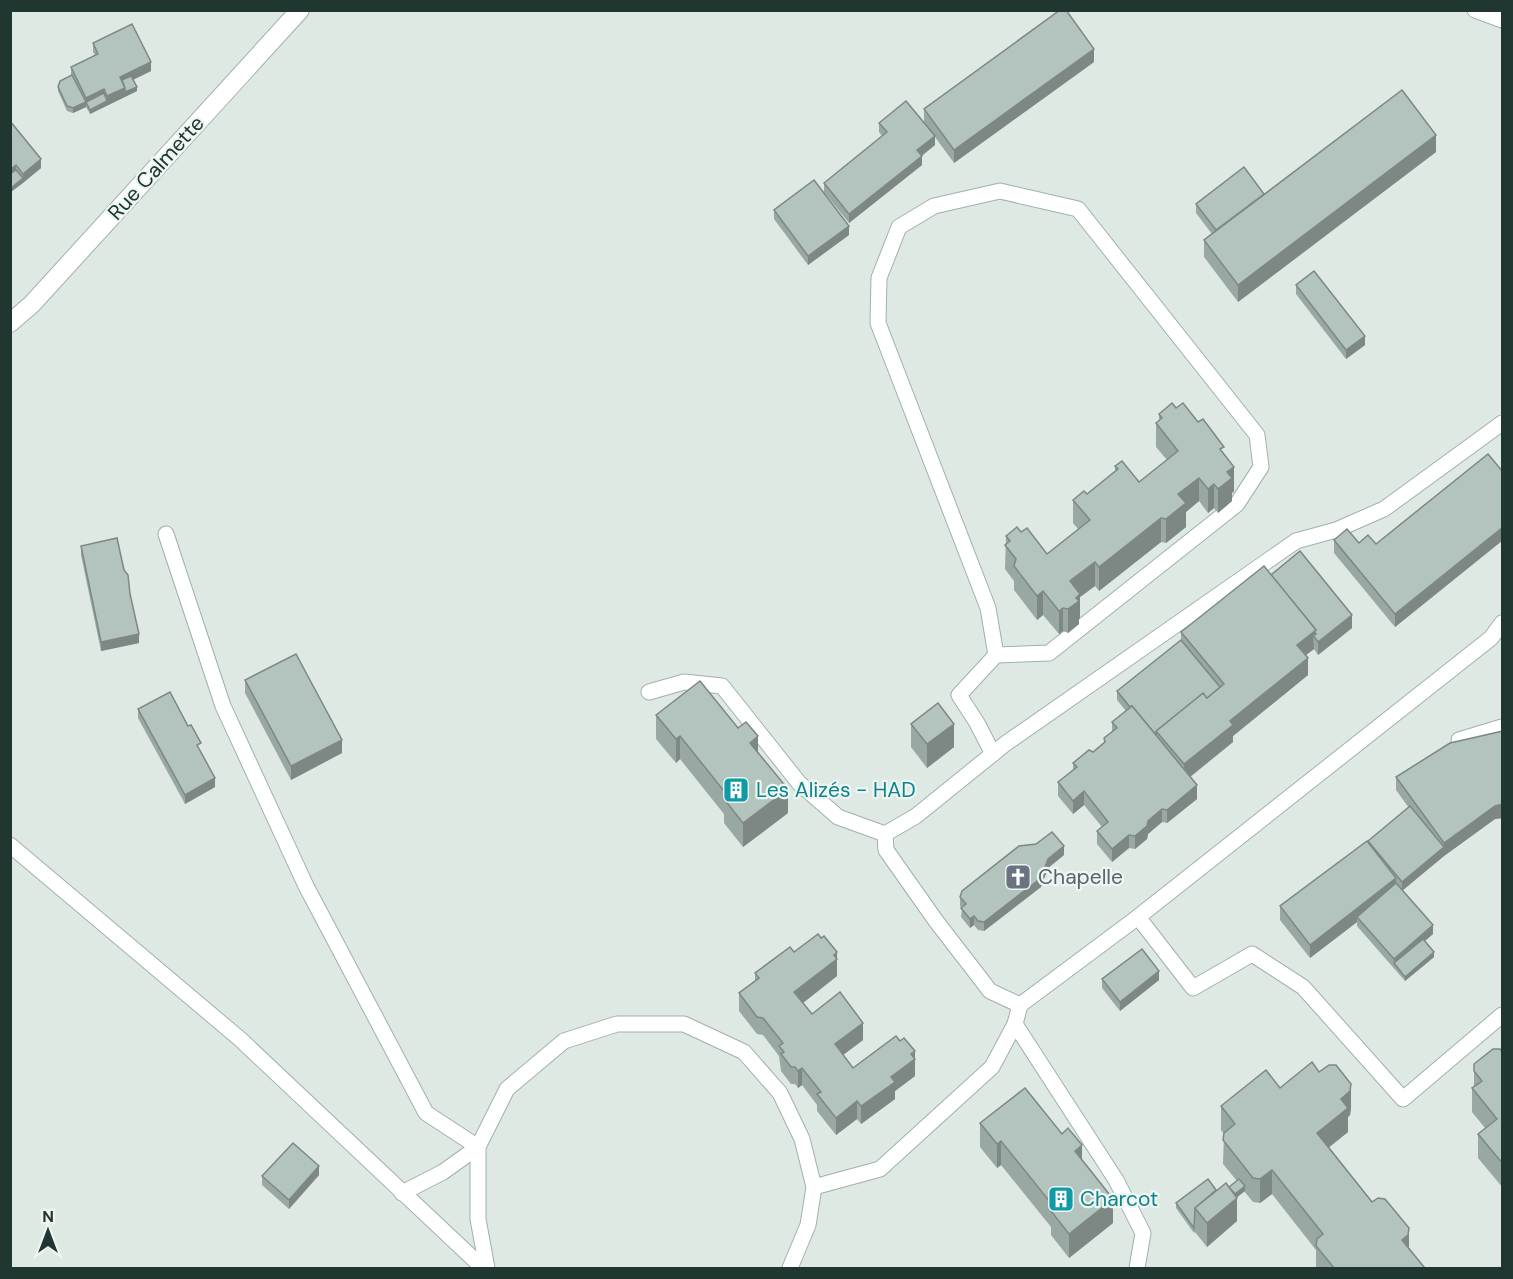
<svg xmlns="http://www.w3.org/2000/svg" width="1513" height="1279" font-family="'DM Sans',sans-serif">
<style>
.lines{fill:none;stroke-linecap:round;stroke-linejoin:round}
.service-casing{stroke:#a1b0ab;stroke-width:17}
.minor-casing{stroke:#a1b0ab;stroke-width:20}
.service{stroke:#fff;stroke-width:15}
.minor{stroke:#fff;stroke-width:18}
.wall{fill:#9aa8a3}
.shaded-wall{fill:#7d8884}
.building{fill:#b3c3bd;stroke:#7d8884;stroke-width:1.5}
.labels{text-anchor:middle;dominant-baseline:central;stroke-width:4.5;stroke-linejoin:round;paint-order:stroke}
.street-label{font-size:21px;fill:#203731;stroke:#eef6f2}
.culture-label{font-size:21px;fill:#0d838f;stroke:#eef6f2;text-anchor:start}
.worship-label{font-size:21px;fill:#5b616d;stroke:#eef6f2;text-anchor:start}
</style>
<rect width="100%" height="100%" fill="#dee9e4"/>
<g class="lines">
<defs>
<g id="service">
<path d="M1475,10L1502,20"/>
<path d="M166,534L223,706L306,886L426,1113L478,1147L443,1172L402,1193"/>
<path d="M649,692L684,682L722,686L799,783L838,817L885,834L916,816L1005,744L1296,541L1336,530L1384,509L1502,423"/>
<path d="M1459,740L1502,727"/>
<path d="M993,754L977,723L959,695L996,655L988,608L878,323L879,278L899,227L934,206L1000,191L1078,209L1257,435L1261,467L1237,504L1049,653L996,655"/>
<path d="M885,834L886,850L936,921L990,991L1020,1005"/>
<path d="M10,845L240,1039L483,1268"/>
<path d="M1138,917L1193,988L1252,954L1303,987L1403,1099L1502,1015"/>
<path d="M1015,1024L1116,1180L1143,1233L1137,1268"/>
<path d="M814,1187L880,1169L992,1067L1015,1024L1020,1005L1138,917L1491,638L1502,623"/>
<path d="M487,1268L478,1219V1147L507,1089L564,1041L617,1024H684L744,1052L780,1093L802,1139L814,1187L808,1225L790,1268"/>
</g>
<path id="minor" d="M10,323L32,304L300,10"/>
</defs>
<use href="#service" class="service-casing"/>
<use href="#minor" class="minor-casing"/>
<use href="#service" class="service"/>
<use href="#minor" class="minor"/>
</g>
<g class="wall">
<path d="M93,43L151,71L133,80L137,91L90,114L86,107L73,113L67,111L58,91V87L71,76V67L95,55L93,52Z"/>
<path d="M1094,62L954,163L935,137V145L922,156V165L849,223L824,192L849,235L808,265L774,219V210L824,192V183L882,136L879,132V123L924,122V109Z"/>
<path d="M10,121L41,168L11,192Z"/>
<path d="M1436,152L1238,302L1204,257V240L1212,234L1196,213V204L1264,194Z"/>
<path d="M1296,285L1365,345L1346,359L1296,294Z"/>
<path d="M1176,408L1224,454L1234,491L1232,493V501L1218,513L1214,508L1208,513L1199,501L1186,512V527L1166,543L1161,542L1099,591L1095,586L1080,597V618L1079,619V624L1068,633L1063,631L1059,634L1043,615L1037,620L1014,590V581L1005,569L1006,536L1021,532L1047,554L1078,529L1073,523V500L1087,494L1115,471V466L1139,482L1167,460L1156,447V423L1159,421V414Z"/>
<path d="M1503,472V540L1395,627L1334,553V540L1376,544Z"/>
<path d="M81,546L124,570L139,643L101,651L81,555Z"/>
<path d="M1271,575L1352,628L1318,655L1314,649L1305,655L1308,675L1233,736V742L1190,776L1197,799L1167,823L1162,822L1148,834L1147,839L1135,849L1129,848L1112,862L1097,844V831L1102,827L1084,805L1073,814L1058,796V782L1073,770V763L1093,752L1104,742V738L1112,731V722L1126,711L1117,700V691L1181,640V632Z"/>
<path d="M245,680L342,753L291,780L245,693Z"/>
<path d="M138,709L201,751L215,787L185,804L138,718Z"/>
<path d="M656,715L758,753L788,813L743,847L724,823V814L680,759L676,763L656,739Z"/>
<path d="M911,724L954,747L927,768L911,747Z"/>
<path d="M1503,731V818L1495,819L1444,856L1402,890L1433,934L1424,941L1434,957L1405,981L1357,926V922L1310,958L1280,920V906L1368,843V841L1409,808L1396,790V777Z"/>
<path d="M1064,855L1048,868L1041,887L984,931L978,930L974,925L970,928L961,917L962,908L960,906V897Z"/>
<path d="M821,938L837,952V976L803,1003L812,1014L863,1040L843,1055L853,1068L915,1058V1076L895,1091V1099L861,1124L857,1119L836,1135L817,1111V1105L802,1085L798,1088L795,1084H791L781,1071L779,1056L763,1035L757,1034L739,1011V993L755,981V973Z"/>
<path d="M1102,979L1159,980L1120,1011L1102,988Z"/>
<path d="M1503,1052V1188L1478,1158V1134L1485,1128L1472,1112V1088L1474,1087V1064Z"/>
<path d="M1280,1088L1351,1108L1350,1115L1348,1117V1132L1329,1147L1409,1248L1424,1269H1316V1250L1272,1194L1260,1203L1253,1202L1244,1191L1237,1197V1221L1207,1247L1195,1232L1194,1233L1176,1208V1203L1229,1187L1237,1181L1223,1164L1224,1134L1221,1130V1106Z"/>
<path d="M980,1123L1082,1160L1113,1223L1069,1258L1051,1235V1227L1001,1165L997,1168L980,1147Z"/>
<path d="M319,1175L289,1209L262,1185V1176Z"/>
</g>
<g class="shaded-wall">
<path d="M1094,49V62L954,163V150Z"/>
<path d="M151,62V71L122,85L120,77Z"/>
<path d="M137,87V91L90,114V110L107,101V96L125,88Z"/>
<path d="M104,89V98L86,102V98Z"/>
<path d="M86,102V107L73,113V108Z"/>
<path d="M1436,135V152L1238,302V285Z"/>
<path d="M935,136V145L917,159V150Z"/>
<path d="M922,156V165L849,223V214Z"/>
<path d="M41,159V168L23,183V174Z"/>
<path d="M16,165V174L10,179V170Z"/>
<path d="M23,178V183L11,192V188Z"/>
<path d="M849,226V235L808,265V256Z"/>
<path d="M1365,336V345L1346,359V350Z"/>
<path d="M1234,467V491L1232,493V501L1218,513V489L1227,472Z"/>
<path d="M1199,478V501L1186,512V527L1166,543V519L1178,494Z"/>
<path d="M1214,484V508L1208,513V489Z"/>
<path d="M1161,518V542L1099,591V567Z"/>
<path d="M1503,527V540L1395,627V614Z"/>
<path d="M1095,562V586L1080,597V618L1079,619V624L1068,633V609L1070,581Z"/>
<path d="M1043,591V615L1037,620V596Z"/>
<path d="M1063,608V631L1059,634V611Z"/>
<path d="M1352,615V628L1318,655V642Z"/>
<path d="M1316,630V638L1313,635L1314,649L1297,662V645Z"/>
<path d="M139,634V643L101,651V642Z"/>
<path d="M1308,658V675L1233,736V742L1184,782V764L1230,721Z"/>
<path d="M954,724V747L927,768V744Z"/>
<path d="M680,736V759L676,763V739Z"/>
<path d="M758,736V759L750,743Z"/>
<path d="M342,740V753L291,780V766Z"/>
<path d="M215,778V787L185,804V795Z"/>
<path d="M1197,785V799L1167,823V810Z"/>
<path d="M788,789V813L743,847V823Z"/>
<path d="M1084,791V805L1073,814V801Z"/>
<path d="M1503,804V818L1495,819L1444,856L1402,891V882L1444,847V843L1495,806Z"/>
<path d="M1162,809V822L1148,834L1147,839L1135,849V836L1148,821Z"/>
<path d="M1129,835V848L1112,862V849Z"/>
<path d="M1064,846V855L1048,868L1041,887L984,931V922L1048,859Z"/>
<path d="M1396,878V892L1357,917V922L1310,958V945Z"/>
<path d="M974,916V925L970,928V919Z"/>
<path d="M1433,925V934L1396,966L1394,963V959Z"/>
<path d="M837,952V976L794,1010V992Z"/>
<path d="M1434,952V957L1405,981V977Z"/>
<path d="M1159,971V980L1120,1011V1002Z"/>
<path d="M863,1023V1040L835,1061V1044Z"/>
<path d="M915,1051V1076L895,1091V1099L861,1124V1106L891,1077Z"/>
<path d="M802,1068V1085L798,1088V1071Z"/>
<path d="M1351,1084V1108L1350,1115L1348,1117V1132L1317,1157V1133Z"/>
<path d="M857,1101V1119L836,1135V1118Z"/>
<path d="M1001,1141V1165L997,1168V1144Z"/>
<path d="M1082,1145V1169L1075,1151Z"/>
<path d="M319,1166V1175L289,1209V1200Z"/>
<path d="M1272,1170V1194L1260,1203V1179Z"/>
<path d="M1245,1186V1191L1206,1222L1204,1220Z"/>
<path d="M1237,1198V1221L1207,1247V1223Z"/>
<path d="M1113,1199V1223L1069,1258V1234Z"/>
<path d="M1409,1228V1252L1402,1240Z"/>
</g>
<g class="building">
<path d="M1060,10H1066L1094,49L954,150L924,109Z"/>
<path d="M132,24L151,62L120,77L125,88L107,96L104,89L86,98L71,67L98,54L93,43Z"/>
<path d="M72,75L86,102L73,108L67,106L58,87L60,81Z"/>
<path d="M131,76L137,87L125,92V88L122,80Z"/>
<path d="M1402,90L1436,135L1238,285L1204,240Z"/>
<path d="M104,93L107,101L90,110L86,102Z"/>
<path d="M906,101L935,136L917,150L922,156L849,214L824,183L887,132L879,123Z"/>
<path d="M10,121L41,159L23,174L16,165L10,170Z"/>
<path d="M1244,167L1264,194L1216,230L1196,204Z"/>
<path d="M16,170L23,178L11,188L10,174Z"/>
<path d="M814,180L849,226L808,256L774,210Z"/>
<path d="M1314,271L1365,336L1346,350L1296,285Z"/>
<path d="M1172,403L1176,408L1183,403L1198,422L1203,419L1224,447L1220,449L1234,467L1227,472L1232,478L1218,489L1214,484L1208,489L1199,478L1178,494L1186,503L1166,519L1161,518L1099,567L1095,562L1070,581L1080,594L1076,598L1079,601L1068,609L1063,608L1059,611L1043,591L1037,596L1014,566L1016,559L1005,545L1010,541L1006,536L1017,527L1021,532L1027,528L1047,554L1090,520L1073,500L1084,491L1087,494L1118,469L1115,466L1122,461L1139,482L1178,451L1156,423L1162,418L1159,414Z"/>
<path d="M1488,454L1503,472V527L1395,614L1334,540L1347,529L1359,543L1368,535L1376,544Z"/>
<path d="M117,538L124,570L128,575L130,594L139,634L101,642L81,546Z"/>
<path d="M1300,551L1352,615L1318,642L1313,635L1316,634L1314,631L1316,630L1271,575Z"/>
<path d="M1264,566L1316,630L1297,645L1308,658L1230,721L1233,725L1184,764L1156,731L1203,693L1207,698L1224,684L1181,632Z"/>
<path d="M1181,640L1220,687L1207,698L1203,693L1156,731V735L1132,706L1130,707L1117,691Z"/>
<path d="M296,654L342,740L291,766L245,680Z"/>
<path d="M700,681L738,728L746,722L758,736L750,743L788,789L743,823L724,799L728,796L680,736L676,739L656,715Z"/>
<path d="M170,692L188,726L191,725L201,743L197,745L215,778L185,795L138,709Z"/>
<path d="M938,703L954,724L927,744L911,724Z"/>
<path d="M1132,706L1197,785L1167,810L1162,809L1148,821L1147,826L1135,836L1129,835L1112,849L1097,831L1108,822L1084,791L1073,801L1058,782L1077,767L1073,763L1089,750L1093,752L1105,742L1104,738L1117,728L1112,722Z"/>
<path d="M1503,731V804L1495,806L1444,843L1396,777L1450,743Z"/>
<path d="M1410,806L1444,847L1402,882L1368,841Z"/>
<path d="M1052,832L1064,846L1048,859L1041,878L984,922L978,921L974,916L970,919L961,908L966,904L960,897L962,891L1019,846L1036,844Z"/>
<path d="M1367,841L1396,878L1310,945L1280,906Z"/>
<path d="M1396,883L1433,925L1394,959L1357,917Z"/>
<path d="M818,934L821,938L824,936L837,952L834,955L837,959L794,992L812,1014L840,992L863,1023L835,1044L853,1068L896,1036L900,1041L904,1038L915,1051L911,1054L915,1059L891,1077L895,1082L861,1106L857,1101L836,1118L817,1094L821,1092L802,1068L798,1071L795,1067H791L781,1054L784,1052L779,1046L783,1043L763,1018L757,1017L739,993L759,978L755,973L790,947L794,952Z"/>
<path d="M1423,939L1434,952L1405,977L1394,963Z"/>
<path d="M1142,949L1159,971L1120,1002L1102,979Z"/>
<path d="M1493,1049H1500L1503,1052V1164L1478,1134L1497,1119L1472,1088L1482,1081L1474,1071V1064Z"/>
<path d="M1312,1062L1319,1072L1329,1065H1336L1351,1084L1350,1091L1341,1099L1348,1108L1317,1133L1372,1202L1378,1198L1385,1199L1409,1228L1408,1235L1402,1240L1424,1267L1422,1269H1335L1316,1246L1317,1239L1323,1234L1272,1170L1260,1179L1253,1178L1223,1140L1224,1133L1235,1124L1221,1106L1266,1070L1280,1088Z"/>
<path d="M1025,1088L1062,1134L1068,1128L1082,1145L1075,1151L1113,1199L1069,1234L1051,1211L1055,1208L1001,1141L997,1144L980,1123Z"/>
<path d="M293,1143L319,1166L289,1200L262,1176Z"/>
<path d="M1208,1179L1216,1190L1195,1208L1194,1228L1176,1203Z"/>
<path d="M1239,1179L1245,1186L1235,1194L1229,1187Z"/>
<path d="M1226,1183L1237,1198L1207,1223L1195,1208Z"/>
</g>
<defs>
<symbol id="building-square" viewBox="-11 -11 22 22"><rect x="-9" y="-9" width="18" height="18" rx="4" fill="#0f9aa8" stroke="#eef6f2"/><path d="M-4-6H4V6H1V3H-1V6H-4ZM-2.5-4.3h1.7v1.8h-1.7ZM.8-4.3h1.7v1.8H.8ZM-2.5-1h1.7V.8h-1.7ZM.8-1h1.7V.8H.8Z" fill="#fff"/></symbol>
<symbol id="church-square" viewBox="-11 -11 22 22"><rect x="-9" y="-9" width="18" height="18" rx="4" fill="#6b7280" stroke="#eef6f2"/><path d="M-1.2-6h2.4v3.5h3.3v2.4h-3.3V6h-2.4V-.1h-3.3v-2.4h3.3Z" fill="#fff"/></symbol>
</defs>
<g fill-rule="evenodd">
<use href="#building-square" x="721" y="775" width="30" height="30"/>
<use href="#church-square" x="1003" y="862" width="30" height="30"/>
<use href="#building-square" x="1046" y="1184" width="30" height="30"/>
</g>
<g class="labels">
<g class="street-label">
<text transform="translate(156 168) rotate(-48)">Rue Calmette</text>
</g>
<g class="culture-label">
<text x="756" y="790">Les Alizés - HAD</text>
<text x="1080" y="1199">Charcot</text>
</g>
<g class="worship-label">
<text x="1038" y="877">Chapelle</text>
</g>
</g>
<rect width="1513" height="1279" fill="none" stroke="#203731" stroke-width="24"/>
<g transform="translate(48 1231)" stroke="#eef6f2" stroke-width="4.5" paint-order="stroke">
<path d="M0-4.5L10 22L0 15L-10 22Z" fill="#203731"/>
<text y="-9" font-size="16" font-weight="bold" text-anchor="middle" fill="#203731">N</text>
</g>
</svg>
